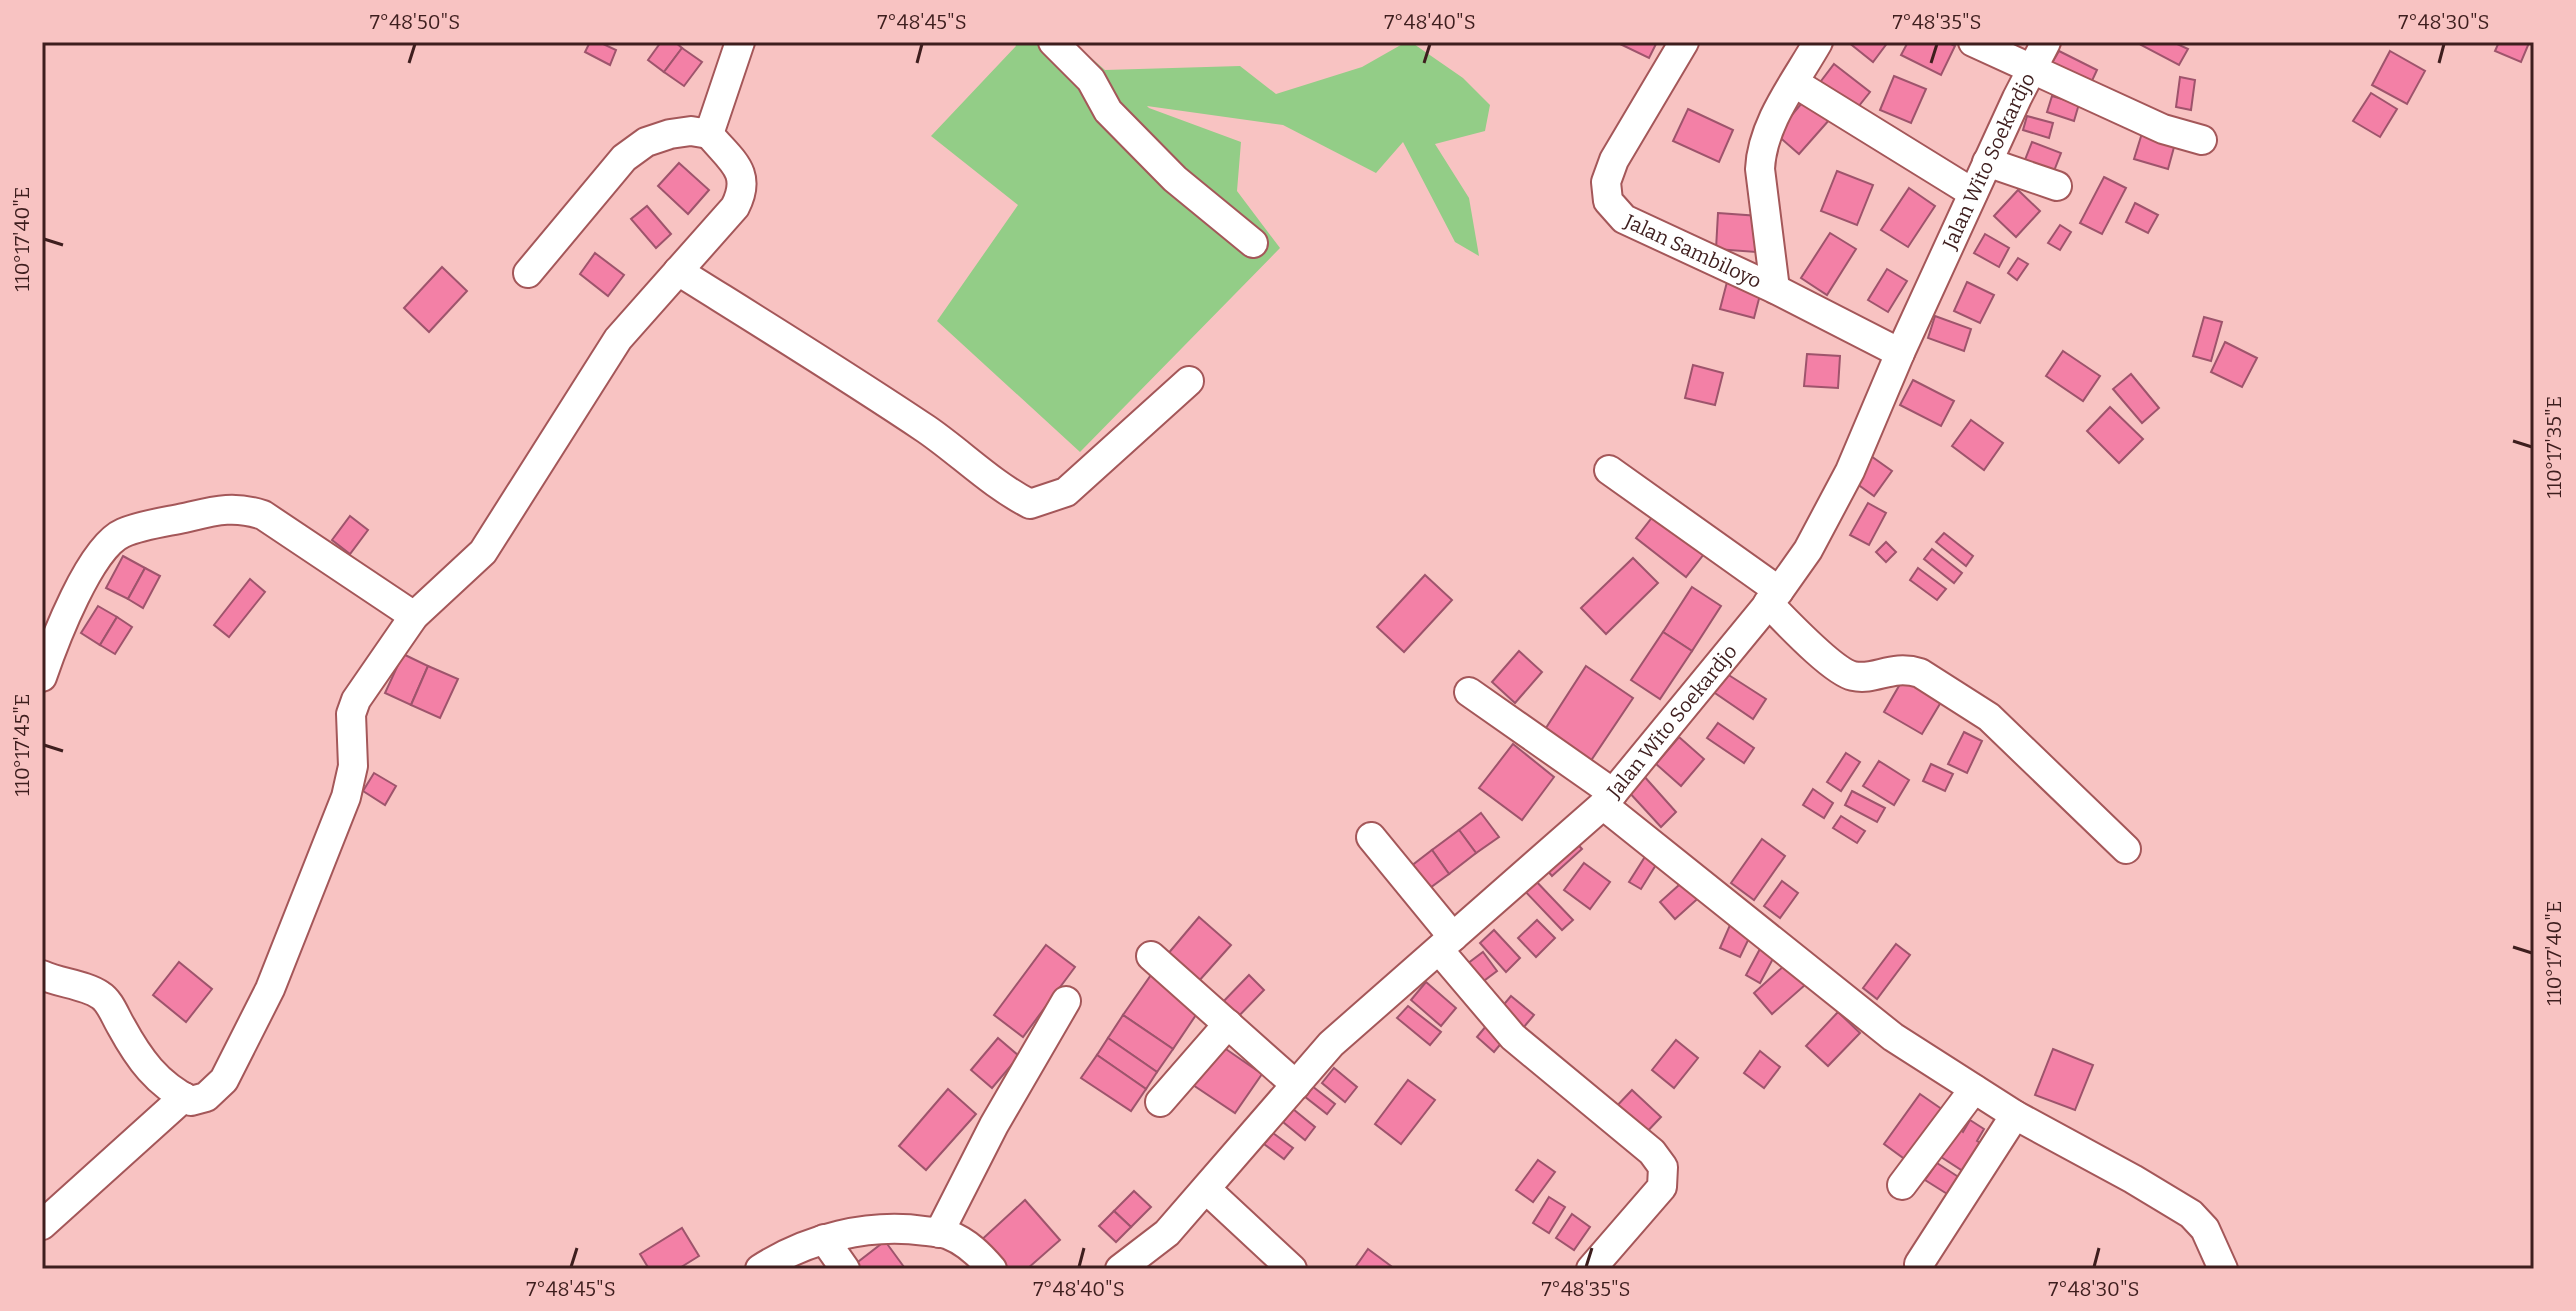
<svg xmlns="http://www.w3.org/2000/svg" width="2576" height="1311" font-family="Bitter,serif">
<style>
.green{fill:#93cd87}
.building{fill:#f380a6;stroke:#9e546c;stroke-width:2}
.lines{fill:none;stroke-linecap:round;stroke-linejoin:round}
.minor-casing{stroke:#a45759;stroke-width:32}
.minor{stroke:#fff;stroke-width:28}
.ticks{fill:none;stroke:#3e1e1e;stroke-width:3}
.labels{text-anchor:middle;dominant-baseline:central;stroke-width:6;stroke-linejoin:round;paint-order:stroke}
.street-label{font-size:20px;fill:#3e1e1e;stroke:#f8c3c2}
.neatline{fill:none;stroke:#3e1e1e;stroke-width:3}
.ticks-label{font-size:20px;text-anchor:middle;fill:#3e1e1e}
</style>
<rect width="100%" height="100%" fill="#f8c3c2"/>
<path class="green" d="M1014,42H1073L1105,70L1240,66L1276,94L1362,67L1406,42H1411L1463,78L1490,105L1485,131L1435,144L1469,198L1479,256L1455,242L1403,142L1376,173L1283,125L1147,106L1149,108L1241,142L1237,191L1280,248L1080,452L937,321L1018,205L931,136L1016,46Z"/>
<g class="building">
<path d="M590,42H599L616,50L610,65L585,52Z"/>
<path d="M661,42H675L682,48L664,72L648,60Z"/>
<path d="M1616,42H1657L1649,58Z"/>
<path d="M1848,42H1888L1873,62Z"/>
<path d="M1908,42H1947L1955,46L1941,75L1901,55Z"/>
<path d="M2143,42H2173L2188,49L2179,65L2141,45Z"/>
<path d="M2499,42H2528L2529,43L2521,62L2495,51Z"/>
<path d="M682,48L702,62L684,86L664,72Z"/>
<path d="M2059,51L2097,70L2091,83L2052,63Z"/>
<path d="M2390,51L2425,71L2407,104L2372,85Z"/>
<path d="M1834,64L1870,92L1854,112L1818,85Z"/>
<path d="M1894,76L1926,89L1911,123L1880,110Z"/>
<path d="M2180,77L2195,80L2191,110L2176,107Z"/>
<path d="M2371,93L2397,109L2380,137L2353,121Z"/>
<path d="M2052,96L2079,104L2074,121L2047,112Z"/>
<path d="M1806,98L1830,119L1799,154L1776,134Z"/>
<path d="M1688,109L1733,130L1719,162L1673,141Z"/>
<path d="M2027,116L2053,123L2049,138L2023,130Z"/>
<path d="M2143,130L2176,140L2168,169L2134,159Z"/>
<path d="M2032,142L2061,153L2052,176L2023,165Z"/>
<path d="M679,163L709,190L688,214L658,186Z"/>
<path d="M1837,171L1873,185L1857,225L1821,211Z"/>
<path d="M2104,177L2126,188L2102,234L2080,223Z"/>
<path d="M1909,188L1935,206L1908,247L1881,230Z"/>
<path d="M2018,190L2040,211L2016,237L1994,216Z"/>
<path d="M2135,203L2158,215L2148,233L2126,222Z"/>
<path d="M647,206L671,234L656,248L631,219Z"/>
<path d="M1718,213L1759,216L1756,252L1716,249Z"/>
<path d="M2060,225L2071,232L2060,250L2048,243Z"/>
<path d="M1830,233L1856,249L1827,295L1801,278Z"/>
<path d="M1985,234L2009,248L1999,267L1974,253Z"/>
<path d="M595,253L624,275L608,296L580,274Z"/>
<path d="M2018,258L2028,264L2017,280L2008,273Z"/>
<path d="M442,267L467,291L429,332L404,308Z"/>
<path d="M1887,269L1907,281L1888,312L1868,300Z"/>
<path d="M1727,282L1761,291L1754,318L1720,309Z"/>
<path d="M1967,282L1994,295L1980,323L1954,311Z"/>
<path d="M1935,316L1971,329L1964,351L1928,338Z"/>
<path d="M2204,317L2222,322L2211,361L2193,356Z"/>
<path d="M2225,342L2257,358L2242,387L2211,372Z"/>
<path d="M2063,351L2100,376L2083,401L2046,376Z"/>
<path d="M1807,354L1840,356L1838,388L1804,386Z"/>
<path d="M1693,365L1723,373L1715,405L1685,398Z"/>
<path d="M2131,374L2159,408L2142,423L2113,389Z"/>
<path d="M1913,380L1954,401L1941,426L1900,405Z"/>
<path d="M2110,407L2143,439L2119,463L2087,431Z"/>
<path d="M1971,420L2003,443L1984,470L1952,446Z"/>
<path d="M1871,456L1892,471L1874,496L1853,481Z"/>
<path d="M1868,503L1886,513L1869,545L1850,535Z"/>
<path d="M1654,515L1704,554L1686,577L1636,538Z"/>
<path d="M350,516L368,530L350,554L332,540Z"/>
<path d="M1944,533L1973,556L1966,566L1936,542Z"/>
<path d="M1886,542L1896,552L1886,562L1876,552Z"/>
<path d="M1932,549L1962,573L1954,583L1924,559Z"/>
<path d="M123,556L145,568L128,599L106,588Z"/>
<path d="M1633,558L1658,583L1606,634L1581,608Z"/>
<path d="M145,568L160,576L143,608L128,599Z"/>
<path d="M1918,568L1946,589L1937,600L1910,580Z"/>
<path d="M1425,575L1452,600L1404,652L1377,627Z"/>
<path d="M250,579L265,592L229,637L214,625Z"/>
<path d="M1692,587L1721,606L1692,651L1663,632Z"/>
<path d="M98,606L117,617L100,645L81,633Z"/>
<path d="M117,617L132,627L115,654L100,645Z"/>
<path d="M1663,632L1692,651L1660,699L1631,680Z"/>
<path d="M1519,651L1542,672L1515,703L1492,682Z"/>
<path d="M403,654L428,666L411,705L385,693Z"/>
<path d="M428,666L458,679L440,718L411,705Z"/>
<path d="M1586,666L1633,698L1590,762L1544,731Z"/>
<path d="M1724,672L1766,699L1753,719L1712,691Z"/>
<path d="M1903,679L1941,702L1922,734L1884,712Z"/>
<path d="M1718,723L1754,748L1744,763L1707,738Z"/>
<path d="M1964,732L1982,741L1967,773L1948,764Z"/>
<path d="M1679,737L1704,759L1681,786L1656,764Z"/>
<path d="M1513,744L1554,777L1522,820L1479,788Z"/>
<path d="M1846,753L1860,762L1841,791L1827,782Z"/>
<path d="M1879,761L1909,780L1894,805L1863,786Z"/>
<path d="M1931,764L1953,774L1945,791L1923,781Z"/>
<path d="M374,773L396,786L385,805L363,791Z"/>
<path d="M1643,775L1676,812L1661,827L1627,790Z"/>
<path d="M1813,789L1833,803L1824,818L1803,805Z"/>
<path d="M1852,791L1885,808L1877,822L1845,805Z"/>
<path d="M1481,813L1499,837L1476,853L1459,830Z"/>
<path d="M1841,816L1865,831L1857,843L1833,828Z"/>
<path d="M1459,830L1476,853L1449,874L1432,850Z"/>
<path d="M1572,838L1582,849L1552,876L1542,864Z"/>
<path d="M1762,839L1785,856L1754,900L1731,883Z"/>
<path d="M1432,850L1449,874L1423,893L1406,870Z"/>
<path d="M1648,852L1659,860L1641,889L1629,882Z"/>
<path d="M1584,863L1610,882L1590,909L1564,890Z"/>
<path d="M1688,877L1704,893L1675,919L1660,902Z"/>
<path d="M1533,878L1573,920L1562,930L1522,888Z"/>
<path d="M1782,881L1798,893L1780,918L1764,906Z"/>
<path d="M1199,917L1231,945L1198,982L1167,955Z"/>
<path d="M1537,920L1555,938L1536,957L1518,938Z"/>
<path d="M1730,925L1751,934L1740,957L1720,948Z"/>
<path d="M1494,930L1520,958L1506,972L1480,943Z"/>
<path d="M1896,944L1910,955L1877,999L1863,988Z"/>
<path d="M1046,945L1075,967L1023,1037L994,1015Z"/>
<path d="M1761,947L1775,955L1760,983L1746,975Z"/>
<path d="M1483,952L1497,971L1481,983L1467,964Z"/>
<path d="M179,962L212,989L186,1022L153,995Z"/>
<path d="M1786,964L1805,985L1772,1014L1754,993Z"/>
<path d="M1151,975L1200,1009L1173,1049L1123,1015Z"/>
<path d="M1249,975L1264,990L1233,1022L1218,1007Z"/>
<path d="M1426,982L1456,1008L1441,1026L1411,1000Z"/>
<path d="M1511,996L1534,1015L1518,1034L1495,1015Z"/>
<path d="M1408,1006L1441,1032L1430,1045L1397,1018Z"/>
<path d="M1838,1012L1860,1033L1828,1066L1806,1046Z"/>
<path d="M1123,1015L1173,1049L1157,1072L1108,1038Z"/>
<path d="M1491,1020L1508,1035L1494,1052L1477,1037Z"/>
<path d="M998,1038L1019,1056L992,1088L971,1070Z"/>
<path d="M1108,1038L1157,1072L1146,1089L1097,1055Z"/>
<path d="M1676,1040L1698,1058L1674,1088L1652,1070Z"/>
<path d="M1220,1045L1262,1074L1235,1113L1193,1085Z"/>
<path d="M2053,1049L2093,1065L2075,1110L2035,1095Z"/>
<path d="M1760,1051L1780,1067L1764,1088L1744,1073Z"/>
<path d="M1097,1055L1146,1089L1131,1111L1081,1078Z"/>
<path d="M1334,1068L1357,1087L1345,1102L1322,1083Z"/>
<path d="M1408,1080L1435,1100L1401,1144L1375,1124Z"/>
<path d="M1312,1086L1335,1104L1327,1114L1304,1096Z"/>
<path d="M948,1089L976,1114L926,1170L899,1146Z"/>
<path d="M1632,1090L1661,1117L1641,1138L1612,1111Z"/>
<path d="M1920,1094L1943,1110L1906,1160L1884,1144Z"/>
<path d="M1293,1109L1315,1127L1305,1140L1283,1122Z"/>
<path d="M1970,1120L1984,1129L1977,1141L1987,1147L1969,1175L1938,1155L1957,1127L1963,1132Z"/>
<path d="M1273,1133L1293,1148L1284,1159L1264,1144Z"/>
<path d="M1538,1160L1555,1172L1533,1202L1516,1190Z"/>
<path d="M1937,1163L1963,1180L1952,1197L1925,1180Z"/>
<path d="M1134,1191L1151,1207L1131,1227L1114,1211Z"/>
<path d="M1549,1197L1565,1207L1549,1233L1533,1223Z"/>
<path d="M1025,1200L1060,1240L1027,1269H1000L978,1243Z"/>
<path d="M1114,1211L1131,1227L1116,1242L1099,1226Z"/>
<path d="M1572,1214L1590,1227L1574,1250L1556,1238Z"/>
<path d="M682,1228L699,1256L678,1269H649L640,1254Z"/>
<path d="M885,1241L904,1267L857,1269L854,1265Z"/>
<path d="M1368,1249L1395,1269H1354Z"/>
</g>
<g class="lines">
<defs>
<g id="minor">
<path d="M1053,42L1091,80L1108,111L1175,179L1253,243"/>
<path id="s1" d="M1684,42L1614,160L1606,182L1608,201L1624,219L1775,289L1900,353"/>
<path d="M1973,42L2163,129L2202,140"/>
<path d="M1795,83L1973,193"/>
<path d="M1987,162L2057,186"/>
<path d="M678,271C761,323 844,374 926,429C961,453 991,484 1030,504L1066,492L1189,381"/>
<path d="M528,273L624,158L646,142L670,134L691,131L709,134L740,42"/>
<path d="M1775,289L1760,169C1762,123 1796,81 1818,42"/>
<path d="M1609,470L1779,591"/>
<path d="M1768,603C1785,620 1832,671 1853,676C1876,681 1891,664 1920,673L1989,717L2126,849"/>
<path d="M42,677C54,642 90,547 123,533C141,525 165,522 184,518C214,511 233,505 263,515L414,616"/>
<path d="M1469,692L1613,793"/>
<path d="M1603,805L1893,1037L2015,1115L2133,1179L2191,1214L2205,1229L2223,1269"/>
<path d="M1371,837L1453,937"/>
<path d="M1439,950L1513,1037L1652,1152L1663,1167L1662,1187L1591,1269"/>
<path d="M1151,956L1296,1085"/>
<path d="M42,975C59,983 86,985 100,995C110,1001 115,1016 121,1026C139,1059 157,1084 191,1101L206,1097L224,1080L270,989L346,797L353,766L351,714L356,700L414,616L483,552L618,339L735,207C753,172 731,161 709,134"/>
<path d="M1160,1102L1228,1024"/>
<path d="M1902,1185L1974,1089"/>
<path d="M1206,1189L1292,1269"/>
<path d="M42,1225L184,1097"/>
<path d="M939,1233L994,1125L1066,1001"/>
<path d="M824,1239L845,1269"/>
<path d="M1919,1264L2015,1115"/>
<path d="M760,1269C808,1238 869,1223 925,1231C933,1232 942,1232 949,1235C967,1242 980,1255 992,1269"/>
<path id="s2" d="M1120,1269L1167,1233L1331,1044L1603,805L1779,591L1808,550L1850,471L1900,353L2017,98L2046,42"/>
</g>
</defs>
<use href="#minor" class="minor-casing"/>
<use href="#minor" class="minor"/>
</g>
<path class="ticks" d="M409,63L415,44M917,63L922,44M1424,63L1430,44M1931,63L1937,44M2439,63L2444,44M44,239L63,245M2513,441L2532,447M44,745L63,751M2513,947L2532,953M571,1267L577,1248M1079,1267L1084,1248M1586,1267L1592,1248M2094,1267L2099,1248"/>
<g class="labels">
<g class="street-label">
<text stroke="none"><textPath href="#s2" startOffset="1428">Jalan Wito Soekardjo</textPath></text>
<text stroke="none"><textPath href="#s1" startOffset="280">Jalan Sambiloyo</textPath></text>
<text stroke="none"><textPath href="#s2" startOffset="780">Jalan Wito Soekardjo</textPath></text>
</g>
</g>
<rect width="2576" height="1311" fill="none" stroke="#f8c3c2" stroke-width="88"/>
<rect x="44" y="44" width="2488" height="1223" class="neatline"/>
<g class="ticks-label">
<text x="415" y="29">7°48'50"S</text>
<text x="922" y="29">7°48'45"S</text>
<text x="1430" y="29">7°48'40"S</text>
<text x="1937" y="29">7°48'35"S</text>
<text x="2444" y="29">7°48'30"S</text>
<text transform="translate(22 239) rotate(-90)" y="7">110°17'40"E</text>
<text transform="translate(2554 447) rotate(-90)" y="7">110°17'35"E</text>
<text transform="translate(22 745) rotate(-90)" y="7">110°17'45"E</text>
<text transform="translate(2554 953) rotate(-90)" y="7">110°17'40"E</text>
<text x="571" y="1296">7°48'45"S</text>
<text x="1079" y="1296">7°48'40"S</text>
<text x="1586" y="1296">7°48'35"S</text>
<text x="2094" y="1296">7°48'30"S</text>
</g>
</svg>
